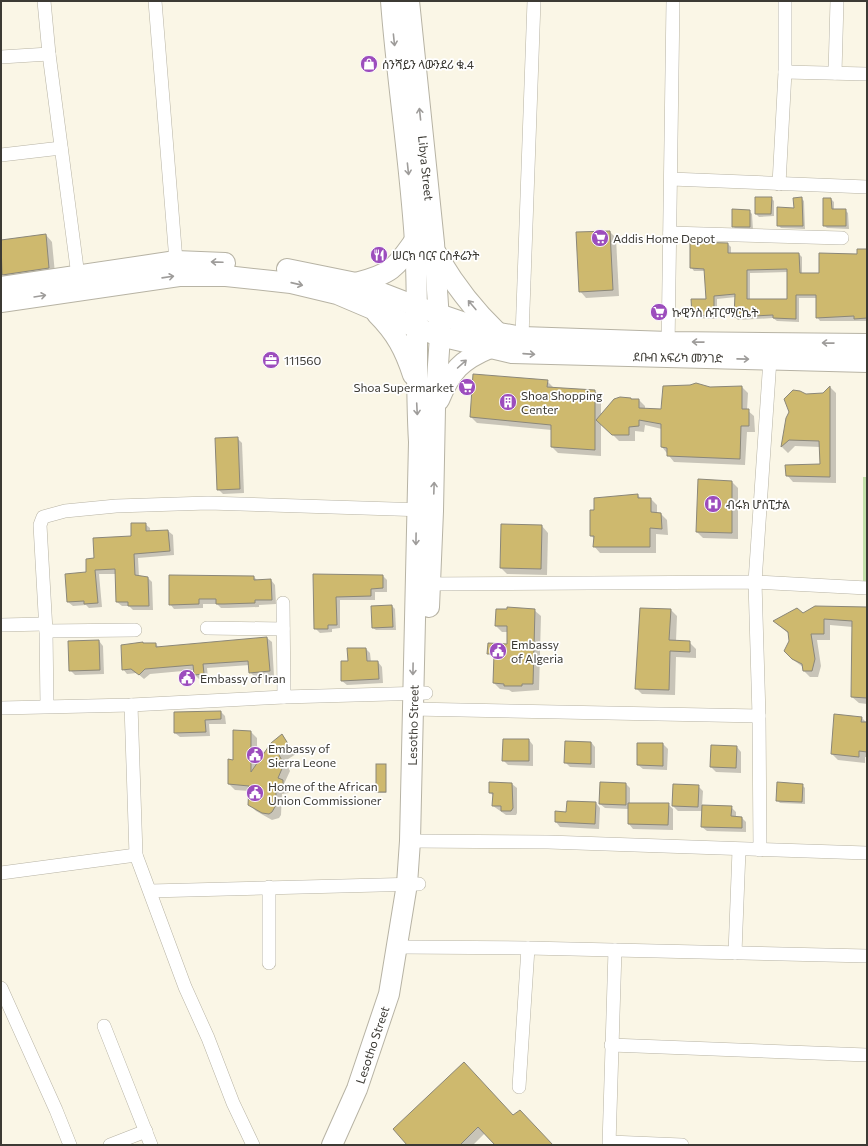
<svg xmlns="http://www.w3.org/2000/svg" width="868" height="1146" font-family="Commissioner,'Noto Sans Ethiopic',sans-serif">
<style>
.green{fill:#c3e0a9}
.shadow{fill:#0003;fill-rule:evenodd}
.building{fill:#ceb96e;stroke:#8b8779;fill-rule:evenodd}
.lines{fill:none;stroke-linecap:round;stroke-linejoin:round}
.street-casing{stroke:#b7b3a4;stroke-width:14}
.primary-casing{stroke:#b7b3a4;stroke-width:22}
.street{stroke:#fff;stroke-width:13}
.primary{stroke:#fff;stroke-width:20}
.oneway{stroke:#9e9c9a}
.labels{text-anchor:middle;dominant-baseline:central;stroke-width:3.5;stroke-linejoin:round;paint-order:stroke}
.poi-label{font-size:12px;fill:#3c3a34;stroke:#fff;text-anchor:start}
.street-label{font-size:12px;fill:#3c3a34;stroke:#fff}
</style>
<rect width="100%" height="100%" fill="#faf6e6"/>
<rect class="green" x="863" y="477" width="4" height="104"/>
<g class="shadow">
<path d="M771,198L774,201V216L759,217L756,214Z"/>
<path d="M801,198L804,201L805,229L781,228L778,225L795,209Z"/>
<path d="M831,199L834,202V210H845L848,213L849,229L827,228L824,225Z"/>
<path d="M866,209H867V227Z"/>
<path d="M749,211L752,214L753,230L736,229L733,226Z"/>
<path d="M610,232L616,238L619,296L586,298L580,291Z"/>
<path d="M46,235L52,242L55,274L10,281L3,275L1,264V241Z"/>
<path d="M728,244L731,247V254H799L802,257V274H820L867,250V321H820L817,317V298H799V322L777,321L773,318L738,320L735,317L736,297L717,299V319L696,318L693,315L707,300L706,271H694L691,267ZM788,272V300H750V273Z"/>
<path d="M547,381L554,388L595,391L601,398V416L631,399L639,400L645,406V409L662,410L710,388L742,387L748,393L747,410L754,416L755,432H747L745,465L674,462L662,447V429L645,425L644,432L635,431V441H619L601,423V456L558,453L552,447V430L477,423L471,417Z"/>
<path d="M830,387L836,393V483L793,482L787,475L821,464L820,447L795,446L788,453L782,447L787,418L805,395L823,394Z"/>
<path d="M237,438L242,443L244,493L223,494L218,489Z"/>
<path d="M732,482L738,488V539L703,538L697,532Z"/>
<path d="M638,495L641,499H651L657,505V513L661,514L667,520L668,535L656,534V553H600L594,546L595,539L591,536Z"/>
<path d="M145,524L150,528V532L168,531L173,535L174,555L138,558L139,577L148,578L152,582L153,610H133L129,606H122L117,602L116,574H99L102,607L89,608L86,605L73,606L68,602L95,559L132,537Z"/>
<path d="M542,526L548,533L547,575L507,574L501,568Z"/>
<path d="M314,575L383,576L387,580V592H375V600H340V628L332,629V632L320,633L315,628Z"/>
<path d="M254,577L257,580H271L275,585L276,604L259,605V607L229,608H221L217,604H203V608L174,609L170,604Z"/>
<path d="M392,606L395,609L396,630H376L373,628Z"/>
<path d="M867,608V704L859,703L852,697L853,627L830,625V640H817L821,666L818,677H810L804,671L803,667L792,659L789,634L774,621L803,614Z"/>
<path d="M641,609L671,610L677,616L676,641L689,642L696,649V658L676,657L675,695L642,694L636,688Z"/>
<path d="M534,610L541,616L539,690L512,692L509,690L500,689L494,683L495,659L488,653L508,645V632H502L496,626Z"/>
<path d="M267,638L272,642L274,676L255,677L250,672V665L207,668L208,679H199L195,675L194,670L150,674L144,679L137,673L127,674L123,669L143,643L156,644L159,648Z"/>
<path d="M99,641L103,646L104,674L75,675L70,670Z"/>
<path d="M366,649L370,653L371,662H378L382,667L383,683L347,685L342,681L349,662Z"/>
<path d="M221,712L225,716L226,724H209L210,736L180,737L175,733Z"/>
<path d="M862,718L867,723V757H865V763L838,760L832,754Z"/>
<path d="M251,732L257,738V766L282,735L296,754L285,761L290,771L284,784L290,790L289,793L282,794L281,815L279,818L272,820L256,811L249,804L250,791L235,790L229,784L234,761Z"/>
<path d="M529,740L533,745V766L508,765L503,760Z"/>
<path d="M591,742L595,747V768L570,767L566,763Z"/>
<path d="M663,744L668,749L667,770L643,769L638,765Z"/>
<path d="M737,747L741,752V773L716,772L711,767Z"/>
<path d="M386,765V793H378L377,792Z"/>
<path d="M512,784L517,788V813L516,815H506L493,806L494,796L490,793Z"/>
<path d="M626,784L630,788V804H668L673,809V830L633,829L629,824V809L605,808L600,804Z"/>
<path d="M802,785L805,788V804L780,803L777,800Z"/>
<path d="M698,786L703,791L702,806L731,807L736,812V818H742L746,822V832L707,831L702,827V811H678L673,806Z"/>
<path d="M596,803L600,808L599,829L560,827L556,822V812L567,813Z"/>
<path d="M513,1116L552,1145H497L485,1133L473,1145H409Z"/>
</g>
<g class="building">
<path d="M755,197H772L771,214H755Z"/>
<path d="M802,197L803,226H777V207L794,208L793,198Z"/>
<path d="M823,198H831L832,209H846V226H823Z"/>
<path d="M732,209L750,210V227H732Z"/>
<path d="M610,231L613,290L579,292L576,232Z"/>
<path d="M46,234L49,268L2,275L1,240Z"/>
<path d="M690,242L728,243V253H799L800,273H819V253L857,254V249H867V318L854,319V316L816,318V295H796V319L773,318V315L734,317L735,294L714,296V316L692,315L691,299H706L704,269L690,268ZM787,269V299H747V270Z"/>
<path d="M473,374L548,380L547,387L595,390V450L551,447V425L470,417Z"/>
<path d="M696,383L710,387L742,386V409H749V426H741L740,459L667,456V448L661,447V424L639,420V426L629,427V435H612L596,420L614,399L620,397L631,398V399H639V408L661,409L663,386L690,385Z"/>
<path d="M830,386V477L786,476L785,465L820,464L819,441L789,440L781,447L786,418L789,412L784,399L793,390L800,391L806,394L823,393Z"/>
<path d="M238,437L240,489L217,490L215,438Z"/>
<path d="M698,479L732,481V533L696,532Z"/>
<path d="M638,494V498H651V512L661,513L662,529L650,528V547H593L594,536H590V510H594V498Z"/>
<path d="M131,523H146V531L168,530L170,551L134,554L135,575L148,577L149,606H128V602H116L115,569L95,570L98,603L84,604V601L67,602L65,574L86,572V559L94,558L93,538L131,536Z"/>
<path d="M501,524L542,525L541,569L500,568Z"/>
<path d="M313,574L383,575V588L371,589V596L336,597L337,625H328V629H314Z"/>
<path d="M169,575L254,576V580L271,579L272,600H255V603L224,604H216V599H199V604L169,605Z"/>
<path d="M392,605L393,627L372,628L371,606Z"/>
<path d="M815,606L867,607V698L851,697L852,621L824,619V634H811L815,659L812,671H803L802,664L792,659L784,651L789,641L788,632L773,621L797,608L803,613Z"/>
<path d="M507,607L535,609L533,684H522V686H504V684L493,683L494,654H487L488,643L507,644V626H495L496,609H507Z"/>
<path d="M640,608L671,609L669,640L690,641V652L670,651L669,690L635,689Z"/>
<path d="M267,637L270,671L249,673L248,661L203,664L204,674L194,675L193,665L145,669L139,675L131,669L122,670L121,645L143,642V643H156V647Z"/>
<path d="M99,640L100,670L69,671L68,641Z"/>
<path d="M347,648H366L367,661H378L379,679L341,681V661H348Z"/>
<path d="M221,711V719L205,720L206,732L174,733V712Z"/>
<path d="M834,714L862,717L861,722H867V752L859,751V757L831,754Z"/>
<path d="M233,730L251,731V772L271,743L282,734L290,747L279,755L284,764L278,778L283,780V787L276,788V805L272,812L269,814L262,813L248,805L249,786L228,784V759L233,760Z"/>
<path d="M503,739H529V761H502Z"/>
<path d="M565,741L591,742V764L564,763Z"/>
<path d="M637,743H663V766L637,765Z"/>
<path d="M711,745L737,746L736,768L710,767Z"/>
<rect x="376" y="764" width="10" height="28"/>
<path d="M489,782L512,783L513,808L511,811H501V806H492L493,793H489Z"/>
<path d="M600,782L626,783V805L599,804Z"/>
<path d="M777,782L803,784L802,802L776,801Z"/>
<path d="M673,784L699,785L698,807L672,806Z"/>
<path d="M567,801L596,802L595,824L555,822V811L566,812Z"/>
<path d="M628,803H669L668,825L628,824Z"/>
<path d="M702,805L732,806L731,816L742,817V828L701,827Z"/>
<path d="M464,1062L513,1115L520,1110L553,1145H495L478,1127L460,1145H407L393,1129Z"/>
</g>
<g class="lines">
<defs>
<g id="street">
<path d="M44,1L49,54L78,276"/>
<path d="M155,1L176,261"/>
<path d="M1,57L49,54"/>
<path d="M785,72L867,74"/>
<path d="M835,73L837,1"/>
<path d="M1,155L61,148"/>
<path d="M671,179L867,187"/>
<path d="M779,184L785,72V1"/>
<path d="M670,233L842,238"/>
<path d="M522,337L534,1"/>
<path d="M668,349L673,1"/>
<path d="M423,584L755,582L867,588"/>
<path d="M283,603L284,697"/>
<path d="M1,625L45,624"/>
<path d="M207,628L283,629"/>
<path d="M46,631L135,630"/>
<path d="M131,705L136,855L185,987L208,1038L233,1103L253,1145"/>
<path d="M47,706L46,631L40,525L43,517L65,511L116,506L208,503L425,510"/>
<path d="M1,708L131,705L284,697L426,693"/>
<path d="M412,709L759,716"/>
<path d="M410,841L548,842L867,853"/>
<path d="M760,850L759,716L755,582L770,359"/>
<path d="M1,873L136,855"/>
<path d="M269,887V963"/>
<path d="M150,891L419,884"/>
<path d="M397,947L528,948L867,956"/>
<path d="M735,953L739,850"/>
<path d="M1,988L56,1110L70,1145"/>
<path d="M104,1026L151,1145"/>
<path d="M611,1045L867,1055"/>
<path d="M519,1087L528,948"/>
<path d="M610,1142L682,1145"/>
<path d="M110,1145L146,1131"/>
<path d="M609,1145L615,950"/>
</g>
<g id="primary">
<path id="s1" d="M409,1L434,243L440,336L435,408L433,511L429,607"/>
<path d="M436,253C453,283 472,308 497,332"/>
<path d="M287,269L356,283L418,307L488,331L522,337L669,342L867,344"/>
<path d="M356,283C391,274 395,269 415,240"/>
<path d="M1,287L176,261L225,263"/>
<path d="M1,302L179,276H226L291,283L337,294L417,328L440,336L512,353L867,362"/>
<path d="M377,314C396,333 405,350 413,375"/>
<path d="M439,400C451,371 461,360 490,348"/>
<path id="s2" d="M332,1145L357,1089L389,994L407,884L410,841L419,442C415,375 419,309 415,242C410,161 397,81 391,1"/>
</g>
</defs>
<use href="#street" class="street-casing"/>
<use href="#primary" class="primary-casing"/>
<use href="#street" class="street"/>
<use href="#primary" class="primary"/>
</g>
<defs><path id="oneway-shaft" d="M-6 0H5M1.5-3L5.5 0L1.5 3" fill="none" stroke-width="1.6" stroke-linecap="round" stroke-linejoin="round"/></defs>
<g class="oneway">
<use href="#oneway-shaft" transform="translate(394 40) rotate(84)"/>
<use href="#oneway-shaft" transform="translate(420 114) rotate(-96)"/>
<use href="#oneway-shaft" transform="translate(408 169) rotate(84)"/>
<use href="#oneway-shaft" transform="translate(217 262) rotate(-178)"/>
<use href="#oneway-shaft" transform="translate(168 277) rotate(-8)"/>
<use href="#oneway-shaft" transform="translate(297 284) rotate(13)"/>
<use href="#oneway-shaft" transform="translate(40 296) rotate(-9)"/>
<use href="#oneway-shaft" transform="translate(472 305) rotate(-130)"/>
<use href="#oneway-shaft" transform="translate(698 342) rotate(-179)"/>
<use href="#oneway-shaft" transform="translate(828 343) rotate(-179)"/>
<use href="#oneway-shaft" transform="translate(529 354) rotate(4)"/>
<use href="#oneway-shaft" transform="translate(743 359) rotate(1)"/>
<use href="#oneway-shaft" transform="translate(462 364) rotate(-42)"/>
<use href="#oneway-shaft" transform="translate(417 409) rotate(87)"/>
<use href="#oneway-shaft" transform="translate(434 488) rotate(-88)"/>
<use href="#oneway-shaft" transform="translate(416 539) rotate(91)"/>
<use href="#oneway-shaft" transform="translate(413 669) rotate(91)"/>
</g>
<defs>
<symbol id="shop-disc" viewBox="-11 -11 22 22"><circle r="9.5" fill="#9c4dbd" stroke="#fff"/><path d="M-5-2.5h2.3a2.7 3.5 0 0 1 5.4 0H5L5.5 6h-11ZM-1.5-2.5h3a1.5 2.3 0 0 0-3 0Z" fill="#fff"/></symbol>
<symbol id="supermarket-disc" viewBox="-11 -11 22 22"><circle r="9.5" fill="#9c4dbd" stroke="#fff"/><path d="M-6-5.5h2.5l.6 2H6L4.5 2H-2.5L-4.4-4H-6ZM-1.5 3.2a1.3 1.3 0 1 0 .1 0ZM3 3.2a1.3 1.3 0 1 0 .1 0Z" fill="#fff"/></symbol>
<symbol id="restaurant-disc" viewBox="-11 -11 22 22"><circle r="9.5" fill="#9c4dbd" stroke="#fff"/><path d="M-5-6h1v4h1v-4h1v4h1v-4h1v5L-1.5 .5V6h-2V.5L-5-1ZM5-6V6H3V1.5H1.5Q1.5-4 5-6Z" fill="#fff"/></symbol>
<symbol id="office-disc" viewBox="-11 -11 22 22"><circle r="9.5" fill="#9c4dbd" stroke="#fff"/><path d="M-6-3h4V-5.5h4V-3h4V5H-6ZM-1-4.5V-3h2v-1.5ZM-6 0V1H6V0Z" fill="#fff"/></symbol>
<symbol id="building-disc" viewBox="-11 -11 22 22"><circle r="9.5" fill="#9c4dbd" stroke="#fff"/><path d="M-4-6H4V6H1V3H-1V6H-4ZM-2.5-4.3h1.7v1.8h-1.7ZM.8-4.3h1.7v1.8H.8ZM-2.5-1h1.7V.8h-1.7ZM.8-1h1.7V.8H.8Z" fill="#fff"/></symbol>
<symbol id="hospital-disc" viewBox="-11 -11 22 22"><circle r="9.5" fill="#9c4dbd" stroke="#fff"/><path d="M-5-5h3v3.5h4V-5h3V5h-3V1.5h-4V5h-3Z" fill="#fff"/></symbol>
<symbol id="civic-disc" viewBox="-11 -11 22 22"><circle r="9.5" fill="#9c4dbd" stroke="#fff"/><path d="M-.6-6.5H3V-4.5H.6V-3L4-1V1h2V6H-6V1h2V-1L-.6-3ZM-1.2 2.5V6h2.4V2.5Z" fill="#fff"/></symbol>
</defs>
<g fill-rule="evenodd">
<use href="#shop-disc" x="359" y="54" width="20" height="20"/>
<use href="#supermarket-disc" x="590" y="228" width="20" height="20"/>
<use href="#restaurant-disc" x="369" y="245" width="20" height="20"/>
<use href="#supermarket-disc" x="649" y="302" width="20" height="20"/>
<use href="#office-disc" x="261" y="350" width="20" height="20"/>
<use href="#supermarket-disc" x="457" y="377" width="20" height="20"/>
<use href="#building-disc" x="498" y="392" width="20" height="20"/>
<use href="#hospital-disc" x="703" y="494" width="20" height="20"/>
<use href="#civic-disc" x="488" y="641" width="20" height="20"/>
<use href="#civic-disc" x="177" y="668" width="20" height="20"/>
<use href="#civic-disc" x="245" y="745" width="20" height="20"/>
<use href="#civic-disc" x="245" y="783" width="20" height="20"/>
</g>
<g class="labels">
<g class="poi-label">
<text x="382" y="64">ሰንሻይን ላውንደሪ ቁ.4</text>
<text x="613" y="238">Addis Home Depot</text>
<text x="392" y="255">ሠርክ ባርና ርስቶሬንት</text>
<text x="672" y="312">ኩዊንስ ሱፐርማርኬት</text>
<text x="284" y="360">111560</text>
<text x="454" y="387" text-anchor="end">Shoa Supermarket</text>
<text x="521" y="395">Shoa Shopping<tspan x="521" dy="14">Center</tspan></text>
<text x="726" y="504">ብሩክ ሆስፒታል</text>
<text x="511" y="644">Embassy<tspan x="511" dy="14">of Algeria</tspan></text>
<text x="200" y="678">Embassy of Iran</text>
<text x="268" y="748">Embassy of<tspan x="268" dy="14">Sierra Leone</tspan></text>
<text x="268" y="786">Home of the African<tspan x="268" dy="14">Union Commissioner</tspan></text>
</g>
<g class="street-label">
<text stroke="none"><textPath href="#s1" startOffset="168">Libya Street</textPath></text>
<text transform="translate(678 357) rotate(1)">ደቡብ አፍሪካ መንገድ</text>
<text stroke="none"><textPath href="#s2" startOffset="432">Lesotho Street</textPath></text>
<text stroke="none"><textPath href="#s2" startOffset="108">Lesotho Street</textPath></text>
</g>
</g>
<rect width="868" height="1146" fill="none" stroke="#3c3a34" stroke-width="4"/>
</svg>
